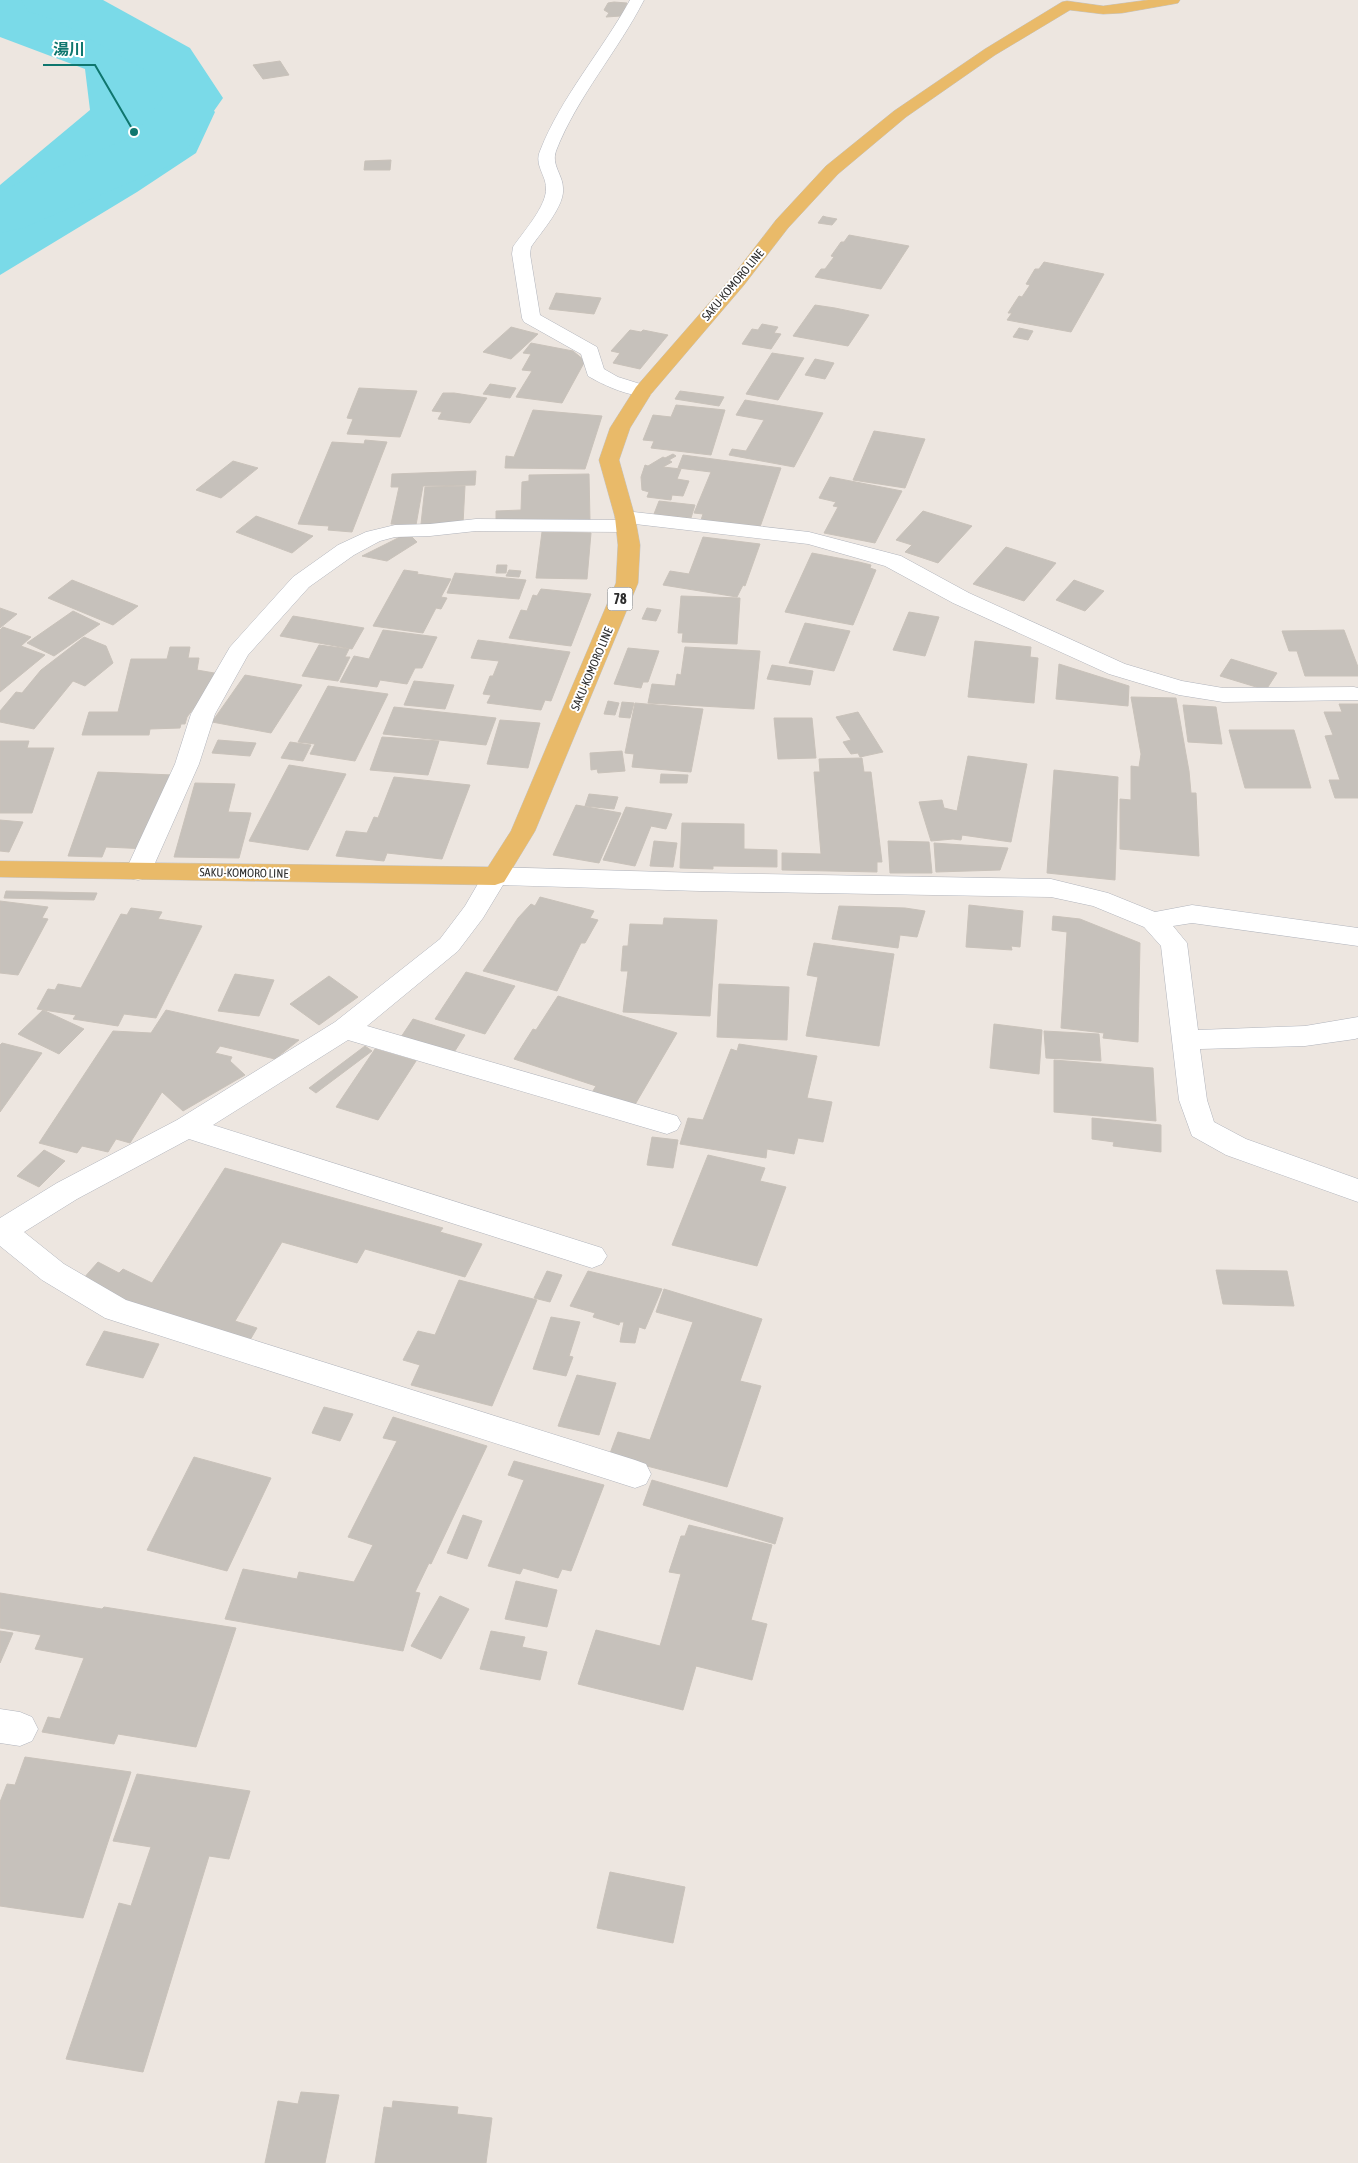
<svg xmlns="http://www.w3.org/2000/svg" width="1358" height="2163" font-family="'Asap Condensed','Noto Sans JP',sans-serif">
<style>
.water{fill:#7adae8}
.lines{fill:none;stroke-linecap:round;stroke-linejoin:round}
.river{fill:#7adae8;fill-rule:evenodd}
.building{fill:#c6c1bb;stroke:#c9c2ba}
.minor-casing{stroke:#b1b4bc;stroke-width:1}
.major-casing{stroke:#c4c4c4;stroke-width:1}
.minor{fill:#fff;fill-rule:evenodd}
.major{fill:#e9ba69;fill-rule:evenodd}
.labels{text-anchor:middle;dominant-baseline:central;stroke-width:4;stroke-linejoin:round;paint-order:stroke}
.far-street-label{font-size:12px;fill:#2d2d2d;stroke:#fff}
.shield{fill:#fff;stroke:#6c6c6c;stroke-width:1}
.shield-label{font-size:14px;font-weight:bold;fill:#2d2d2d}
.leader{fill:none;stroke:#0f766e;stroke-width:2}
.callout-dot{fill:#0f766e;stroke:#fff;stroke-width:2}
.callout-label{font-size:16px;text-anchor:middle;font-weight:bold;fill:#0f766e;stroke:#fff;stroke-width:4;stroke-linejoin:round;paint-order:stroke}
</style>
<rect width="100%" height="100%" fill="#ede6e0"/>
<path class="water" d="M0,0H79L137,28L215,112L196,153L137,192L0,275V185L90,110L85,69L0,37Z"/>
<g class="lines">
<path class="river" d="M21,0H103L190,48L223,98L178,162L23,228L0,233V191L134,136L163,97L147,71L56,20L29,12Z"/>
</g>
<g class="building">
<path d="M614,2L627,3L621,16L606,17L609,13L604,10L608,3Z"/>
<path d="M280,61L289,75L263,79L253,65Z"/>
<path d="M391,160L390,170H364L365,161Z"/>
<path d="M823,216L826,217L837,219L832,225L818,223Z"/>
<path d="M849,235L909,246L881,289L815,277L821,269H825L834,257L831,256L841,242H844Z"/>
<path d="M1044,262L1104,274L1071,332L1007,320L1012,313H1008L1019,296L1022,297L1030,285L1026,284L1035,269H1039Z"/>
<path d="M556,293L601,298L594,314L549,309Z"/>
<path d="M815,305L835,308L869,315L848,346L793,336Z"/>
<path d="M762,324L778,327L774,333L781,334L771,349L742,344L752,329L758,330Z"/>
<path d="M511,327L538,334L511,359L483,352Z"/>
<path d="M1019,328L1033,331L1028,340L1013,337Z"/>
<path d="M630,330L641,332L643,330L668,335L640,369L613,363L620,353L611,351Z"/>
<path d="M531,343L573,351L585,361L562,403L516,397L532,371L522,370L531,354L523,353Z"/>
<path d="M772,353L804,358L778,400L746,394Z"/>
<path d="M815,359L834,363L825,379L805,375Z"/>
<path d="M490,384L516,388L510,398L483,394Z"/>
<path d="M359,388L417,391L400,437L347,434L353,419L347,418Z"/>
<path d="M680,391L724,397L719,406L675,399Z"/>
<path d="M443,393H454L487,398L470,423L438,419L442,412L432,411Z"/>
<path d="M745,400L823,413L794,467L729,455L732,449L746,451L764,420L736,415Z"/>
<path d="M676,405L725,410L711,455L651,448L654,441L643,440L653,415L671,417Z"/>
<path d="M533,410L602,416L585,469L505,468L506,456L514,457Z"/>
<path d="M874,431L925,439L905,488L853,480Z"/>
<path d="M365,440L387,442L352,532L328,530L329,526L298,524L332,442L364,444Z"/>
<path d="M673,454L676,456L669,460L672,462L663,467L681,469L677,479L689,481L683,496L672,495L671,500L647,497L649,492L642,490L641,477L645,465L648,466L663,457L665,458Z"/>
<path d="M683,455L781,468L760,527L701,520L703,514L694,513L711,472L678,468Z"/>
<path d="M233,461L258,468L221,498L196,490Z"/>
<path d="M476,471L475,485L423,486L416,525L391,524L399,487H391L392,474Z"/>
<path d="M589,474L590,520L496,521V511L521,510L522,482L529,481V475Z"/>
<path d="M830,477L902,491L875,543L824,533L838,507L833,506L836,502L819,498Z"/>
<path d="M465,486L463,524H421L425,487Z"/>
<path d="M659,501L695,505L691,518L654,514Z"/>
<path d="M923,511L972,526L938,563L905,552L912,545L896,540Z"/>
<path d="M256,516L313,536L292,553L236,532Z"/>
<path d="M542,532L591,533L587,579L536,578Z"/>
<path d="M400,537H412L417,542L387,561L362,556Z"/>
<path d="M703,537L760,544L745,586L743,585L737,597L663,585L670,571L689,574Z"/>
<path d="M1006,547L1056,563L1024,601L973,584Z"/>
<path d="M812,553L859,562L871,565L870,568L876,570L853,625L785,612Z"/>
<path d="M497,565H507L506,573H496Z"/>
<path d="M404,570L418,572L417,574L451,579L441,597L447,598L441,609L436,608L423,633L373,626Z"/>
<path d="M509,570L521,571L519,577L506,576Z"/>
<path d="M455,573L526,580L519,599L447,593Z"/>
<path d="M72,580L138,606L113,625L48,598Z"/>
<path d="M1074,580L1104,591L1085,611L1056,600Z"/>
<path d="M541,589L591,594L571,646L509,638L521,610L527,611L533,595L537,596Z"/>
<path d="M681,596L740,598L737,644L682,642L683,633H678Z"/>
<path d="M0,608L17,614L0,628Z"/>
<path d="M647,608L661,610L656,621L642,619Z"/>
<path d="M73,611L100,624L54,656L27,643Z"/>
<path d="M909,612L939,617L925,656L893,650Z"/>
<path d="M293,616L364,628L352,649L280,636Z"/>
<path d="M805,623L850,631L834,671L789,663Z"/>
<path d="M3,627L31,637L21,646L45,655L0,692V630Z"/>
<path d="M383,630L437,637L422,668H415L407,684L380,680L377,687L340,682L354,656L369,659Z"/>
<path d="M1344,630L1358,667V676H1305L1297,651H1289L1282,631Z"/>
<path d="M84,637L106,646L113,663L85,686L73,681L34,729L0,722V711L16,692L22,693L41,670Z"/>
<path d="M478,640L570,652L551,701L545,700L541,710L487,703L491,695L483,694L490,676H493L499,661L471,658Z"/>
<path d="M975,641L1031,647L1030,657L1038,658L1034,703L968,697Z"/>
<path d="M319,645L349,649L345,657H350L338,681L302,676Z"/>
<path d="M170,647H190L188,658H199L197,670L220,674L187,717L185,724H181L180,728L150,729L149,735H82L89,712H118L131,659H167Z"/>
<path d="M685,647L760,651L754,709L648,703L652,684L675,686L677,674L681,675Z"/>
<path d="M628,648L659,651L648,682H643L641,688L614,684Z"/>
<path d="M1231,659L1277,673L1266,690L1220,676Z"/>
<path d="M1059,664L1129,686L1128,706L1056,699Z"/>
<path d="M772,665L813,671L810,685L767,679Z"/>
<path d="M245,675L302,685L271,733L212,722Z"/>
<path d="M414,681L454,685L445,709L404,705Z"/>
<path d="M328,686L388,694L355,761L310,754L315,744L298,742Z"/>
<path d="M1131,697L1176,698L1189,771L1191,793H1196L1199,856L1120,849V799L1131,800V766L1139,767L1141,754Z"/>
<path d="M608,701L619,703L615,715L604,714Z"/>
<path d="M622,702L634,703L630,718L619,717Z"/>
<path d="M635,703L703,709L691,772L632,767L634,754L625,753Z"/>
<path d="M1339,704H1358V798H1335L1329,780H1340L1325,736L1333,735L1324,712H1342Z"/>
<path d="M1183,705L1216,707L1222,744L1188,742Z"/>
<path d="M394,707L496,718L486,745L383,734Z"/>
<path d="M858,712L883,752L860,757L858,753L851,754L843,742L851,740L836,717Z"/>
<path d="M774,718H812L816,758L778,759Z"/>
<path d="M500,720L540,723L528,768L487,764Z"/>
<path d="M1229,730H1294L1311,788H1245Z"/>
<path d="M382,737L439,741L428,775L370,770Z"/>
<path d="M218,740L256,743L250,756L212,753Z"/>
<path d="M0,741H29L27,748H54L32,813H0Z"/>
<path d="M290,742L311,745L303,761L281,758Z"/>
<path d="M622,751L625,771L598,773L597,769L591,770L590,753Z"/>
<path d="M968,756L1027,764L1011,842L962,835L961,840L953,839L931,841L919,802L942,800L944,808L957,811Z"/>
<path d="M862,758L864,772H871L882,862H877V872L782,870V853L821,854L814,772H820L819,759Z"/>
<path d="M289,765L346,774L308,850L249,841Z"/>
<path d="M1054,770L1118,777L1115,880L1047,873Z"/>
<path d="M98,772L173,775L148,849L106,847L102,857L68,856Z"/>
<path d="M661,774L688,775L687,783H660Z"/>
<path d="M394,777L470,785L442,859L387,853L384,861L336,856L346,831L367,833L374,817L378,818Z"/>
<path d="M195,783L235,784L228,812L251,813L239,858L174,857Z"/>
<path d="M589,794L618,797L614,809L585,806Z"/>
<path d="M576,805L621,813L599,863L553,855Z"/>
<path d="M626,807L672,814L666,829L651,826L635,866L603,860Z"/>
<path d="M0,820L23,822L9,852L0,851Z"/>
<path d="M682,823L744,824V849L777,850V867L713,866V869L680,868Z"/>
<path d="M654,841L677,843L673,867L650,866Z"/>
<path d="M888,841L929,842L932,873H890Z"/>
<path d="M934,843L1008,848L1000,870L936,872Z"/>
<path d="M6,891L97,893L94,900L4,898Z"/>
<path d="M540,897L594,911L590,918L598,920L585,943H581L557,991L483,971L518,918L531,904L535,906Z"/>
<path d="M0,901L48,907L42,918L48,919L18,975L0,973Z"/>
<path d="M969,905L1023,911L1020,947L1011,946L1012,950L966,947Z"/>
<path d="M839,906L905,908L925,911L917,937L900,935L898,948L832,939Z"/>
<path d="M131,908L162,912L158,919L202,926L156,1018L124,1014L118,1026L73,1019L76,1015L37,1009L48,989L55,990L58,984L81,988L121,914L127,915Z"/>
<path d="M1053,916L1080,919L1140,943L1138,1042L1103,1038L1104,1033L1061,1028L1067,932L1052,930Z"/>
<path d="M664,918L717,920L710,1016L623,1012L628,971H621L623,946H628L630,924L663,925Z"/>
<path d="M814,943L894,954L879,1046L806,1036L818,977L807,975Z"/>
<path d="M466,972L515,986L485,1034L435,1019Z"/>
<path d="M235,974L274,980L259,1016L218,1011Z"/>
<path d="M329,976L358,997L319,1025L290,1004Z"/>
<path d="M719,984L789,987L787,1040L717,1037Z"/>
<path d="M558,996L677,1033L633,1108L591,1094L596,1086L514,1059L533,1029L536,1030Z"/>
<path d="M43,1010L84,1029L59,1054L18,1034Z"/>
<path d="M166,1010L299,1040L275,1059L220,1046L215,1053L232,1057L230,1061L245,1075L183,1111L162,1092L130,1143L116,1139L108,1152L82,1146L77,1153L39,1143L113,1031L151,1033Z"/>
<path d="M413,1019L465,1035L453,1054L401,1037Z"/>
<path d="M994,1024L1042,1030L1039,1074L990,1068Z"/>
<path d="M1044,1031L1099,1034L1101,1061L1046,1058Z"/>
<path d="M2,1043L42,1053L0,1112V1045Z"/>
<path d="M739,1044L817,1056L807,1098L832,1102L823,1142L798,1138L794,1154L767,1149L766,1158L680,1144L688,1118L703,1120L731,1049L737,1051Z"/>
<path d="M365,1046L372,1051L316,1093L309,1088Z"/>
<path d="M375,1049L416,1061L378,1120L336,1107Z"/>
<path d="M1054,1060L1153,1068L1156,1121L1054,1112Z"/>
<path d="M1092,1118L1161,1125V1152L1113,1146L1114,1142L1092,1139Z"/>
<path d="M652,1137L678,1140L673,1168L647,1165Z"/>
<path d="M44,1150L65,1161L39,1187L17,1176Z"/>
<path d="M708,1155L765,1168L760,1181L786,1187L757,1266L672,1245Z"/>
<path d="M225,1168L443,1228L440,1232L482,1244L465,1277L365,1249L357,1263L282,1242L235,1321L257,1328L246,1347L137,1308L82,1280L98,1262L119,1273L123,1269L152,1283Z"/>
<path d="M1216,1270L1287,1271L1294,1306L1223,1304Z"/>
<path d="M547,1271L562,1275L550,1302L534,1298Z"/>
<path d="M588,1271L662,1289L645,1329L639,1327L635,1343L620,1342L624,1322H620L619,1325L593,1317L595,1313L570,1306Z"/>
<path d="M459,1280L537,1300L492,1406L411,1385L420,1365L403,1360L418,1331L435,1335Z"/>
<path d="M664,1289L762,1319L740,1381L761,1386L727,1487L609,1456L618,1432L650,1440L693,1322L656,1312Z"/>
<path d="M551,1317L580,1322L569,1356L573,1357L566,1376L533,1369Z"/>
<path d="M104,1331L159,1344L143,1378L86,1365Z"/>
<path d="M577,1375L616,1383L599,1435L558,1426Z"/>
<path d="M324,1407L353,1414L340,1441L312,1433Z"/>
<path d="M393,1417L487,1446L431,1564L429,1563L415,1592L420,1593L403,1651L225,1619L243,1569L297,1579L299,1572L354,1582L373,1545L348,1537L397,1441L383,1438Z"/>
<path d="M194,1457L271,1478L227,1571L147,1550Z"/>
<path d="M514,1461L604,1485L571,1571L562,1569L558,1578L523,1568L520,1574L488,1566L524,1480L508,1475Z"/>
<path d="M652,1480L783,1518L775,1544L643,1505Z"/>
<path d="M463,1515L482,1521L467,1559L447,1553Z"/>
<path d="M689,1525L772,1545L751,1620L767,1624L752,1680L696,1666L683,1710L578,1684L596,1630L660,1646L681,1574L669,1572L681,1536H685Z"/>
<path d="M516,1581L557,1590L547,1627L505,1619Z"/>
<path d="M0,1593L102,1609L104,1607L236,1628L196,1747L118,1734L114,1744L42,1732L48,1717L60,1719L84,1658L35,1649L41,1635L0,1628Z"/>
<path d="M440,1596L469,1609L441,1659L411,1646Z"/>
<path d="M0,1631L13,1633L0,1663Z"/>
<path d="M491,1631L525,1637L522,1647L547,1652L540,1680L480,1669Z"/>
<path d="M25,1757L131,1772L83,1918L0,1906V1802L7,1784L15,1785Z"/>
<path d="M137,1774L250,1791L229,1859L209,1856L143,2072L66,2059L119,1903L131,1906L151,1847L113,1841Z"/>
<path d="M610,1872L685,1887L673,1943L597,1928Z"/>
<path d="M301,2092L339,2095L325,2163H265L278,2101L298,2104Z"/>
<path d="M393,2101L458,2107L457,2114L492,2118L486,2163H375L384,2107L392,2108Z"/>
</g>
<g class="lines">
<defs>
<g id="minor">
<path d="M630,0H644C618,51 577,97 556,151C551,165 563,175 563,188C565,206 541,232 531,247L530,254L540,315L597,347L604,369L618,377L650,387L653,391L650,395C633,399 603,385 588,376L581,354L524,322L522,318L512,254L513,247C523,232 547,206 546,188C546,175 534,165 540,151C561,97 602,51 630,0Z"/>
<path d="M625,511L809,532L901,556L969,593L1125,664L1182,681L1223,688L1354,687L1358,688V700L1223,702L1179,695L1109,674L953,603L885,566L808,544L635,524L633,530L626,532L476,531L430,536L395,537L380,541L354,555L309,587L248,655L215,714L199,764L151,872L147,878L138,880L129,878L125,872L175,764L191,714L230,647L293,577L338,545L366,532L395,525L430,524L476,519L616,520L615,517L618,513Z"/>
<path d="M495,867L700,873L1051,879L1108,893L1155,912L1192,905L1358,928V946L1192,923L1173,926L1187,943L1198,1030L1305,1026L1358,1017V1038L1355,1039L1305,1046L1200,1049L1207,1100L1214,1122L1246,1139L1358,1179V1202L1226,1155L1192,1136L1179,1100L1161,946L1144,927L1093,906L1051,897L700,891L503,885L483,918L458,951L367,1026L677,1116L681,1123L677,1130L667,1134L348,1040L213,1125L602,1248L607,1256L602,1264L592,1268L189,1139L77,1199L24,1232L64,1264L126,1300L635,1460L646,1464L651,1474L646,1484L635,1488L105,1318L42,1280L0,1246V1218L57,1183L177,1120L335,1022L440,939L465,906L486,870Z"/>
<path d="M0,1709L20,1712L32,1717L38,1729L32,1741L20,1746L0,1743Z"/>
</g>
<path id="major" d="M1148,0H1180L1178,3L1173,4L1122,13L1103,14L1070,10L995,55L906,117L838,174L788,228L744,285L651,394L630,428L619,460L635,517L640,545L638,583L535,831L504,882L495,885L0,877V861L488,867L511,831L616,583L618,545L615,517L599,460L610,428L636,387L732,277L776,220L826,166L894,111L985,49L1062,2L1067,1L1103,6Z"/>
</defs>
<use href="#minor" class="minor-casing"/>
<use href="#major" class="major-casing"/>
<use href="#minor" class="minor"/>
<use href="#major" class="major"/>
</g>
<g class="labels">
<g class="far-street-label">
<text transform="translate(733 285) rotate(-50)">SAKU-KOMORO LINE</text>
<text transform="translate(592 669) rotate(-67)">SAKU-KOMORO LINE</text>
<text transform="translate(244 873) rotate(1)">SAKU-KOMORO LINE</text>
</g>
<rect class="shield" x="607.5" y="587.5" width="25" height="23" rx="4"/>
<g class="shield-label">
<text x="620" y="599">78</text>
</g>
</g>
<path class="leader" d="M134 132L95 65H43"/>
<circle class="callout-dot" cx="134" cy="132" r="5"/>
<g class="callout-label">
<text x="69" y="55">湯川</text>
</g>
</svg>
